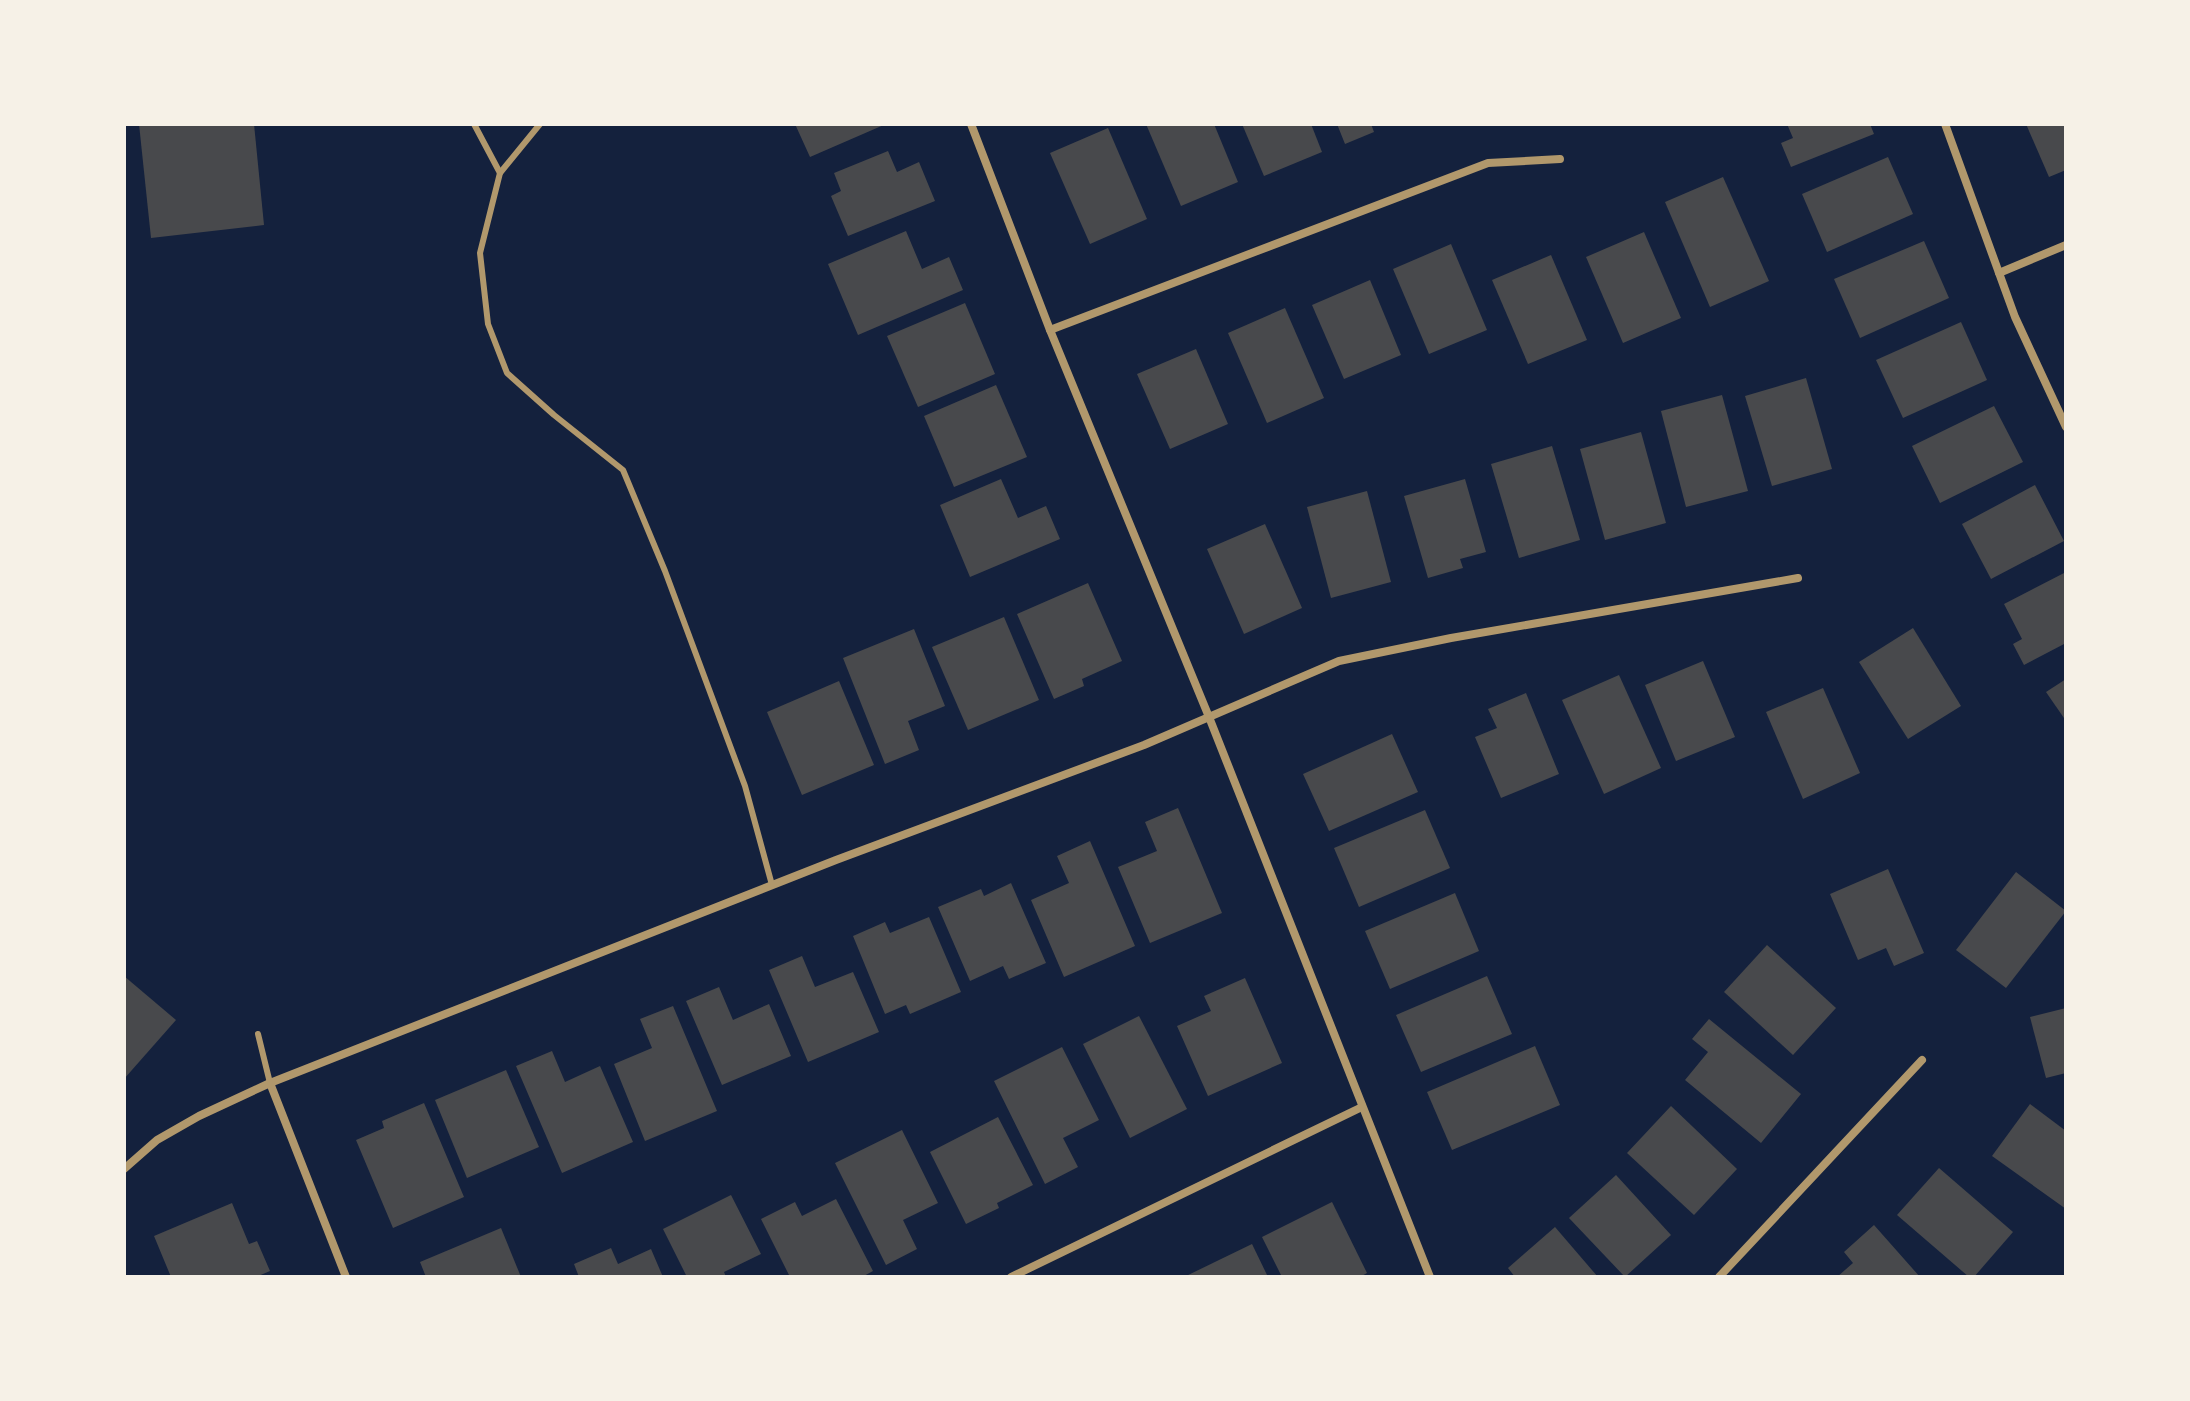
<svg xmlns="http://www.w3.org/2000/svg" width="2190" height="1401" font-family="'Work Sans',sans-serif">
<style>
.building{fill:#48494c}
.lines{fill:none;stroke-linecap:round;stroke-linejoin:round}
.service{stroke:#b1986c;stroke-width:6}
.minor{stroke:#b1986c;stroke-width:8}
</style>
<rect width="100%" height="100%" fill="#14213d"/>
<g class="building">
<path d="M139,124H254L264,225L151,238Z"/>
<path d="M795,124H886L810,157Z"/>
<path d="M1146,124H1214L1238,182L1181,206Z"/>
<path d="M1242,124H1311L1322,152L1264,176Z"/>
<path d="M1337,124H1371L1374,132L1345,144Z"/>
<path d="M1787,124H1870L1874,134L1791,167L1781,143L1793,138Z"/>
<path d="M2026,124H2066V170L2049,177Z"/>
<path d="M1108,128L1147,219L1090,244L1050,153Z"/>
<path d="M888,151L897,172L919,162L935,201L848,236L831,196L841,191L834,173Z"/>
<path d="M1888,157L1913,214L1827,252L1802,194Z"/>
<path d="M1723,177L1769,281L1710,307L1665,202Z"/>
<path d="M906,231L922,269L949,257L963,290L858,335L828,264Z"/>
<path d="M1644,232L1681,318L1623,343L1586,257Z"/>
<path d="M1924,241L1949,298L1860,338L1834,279Z"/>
<path d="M1451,244L1487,330L1429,354L1393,269Z"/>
<path d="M1551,255L1587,340L1528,364L1492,280Z"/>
<path d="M1370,280L1401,355L1344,379L1312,305Z"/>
<path d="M965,303L995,374L918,407L887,336Z"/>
<path d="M1285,308L1324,398L1267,423L1228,333Z"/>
<path d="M1961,322L1987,380L1903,418L1876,360Z"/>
<path d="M1196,349L1228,424L1170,449L1137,374Z"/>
<path d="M1806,378L1832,469L1772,486L1745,396Z"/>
<path d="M996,385L1027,457L954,487L924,416Z"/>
<path d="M1722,395L1748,491L1686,507L1661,411Z"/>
<path d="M1994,406L2023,462L1940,503L1912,446Z"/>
<path d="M1641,432L1666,523L1605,540L1580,449Z"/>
<path d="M1552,446L1580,540L1519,558L1491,464Z"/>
<path d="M1001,479L1018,518L1046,506L1060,539L970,577L940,505Z"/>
<path d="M1465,479L1486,552L1460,559L1463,568L1428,578L1404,496Z"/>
<path d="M2035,485L2064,541L1991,579L1962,524Z"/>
<path d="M1367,491L1391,582L1331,598L1307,507Z"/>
<path d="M1265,524L1302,608L1244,634L1207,549Z"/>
<path d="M2066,572V643L2024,665L2013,644L2022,639L2004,604Z"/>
<path d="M1088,583L1122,661L1082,679L1084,686L1054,699L1017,614Z"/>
<path d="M1004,617L1039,700L968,730L932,647Z"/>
<path d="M1913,628L1961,706L1908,739L1859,662Z"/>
<path d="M914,629L945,706L908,721L919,750L885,764L843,658Z"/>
<path d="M1703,661L1735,737L1676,761L1645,685Z"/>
<path d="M1619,675L1661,768L1604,794L1562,700Z"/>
<path d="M2066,679V721L2046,692Z"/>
<path d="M839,681L874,765L802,795L767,712Z"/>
<path d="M1823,688L1860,773L1803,799L1766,712Z"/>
<path d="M1526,693L1559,774L1501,798L1475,737L1497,728L1488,709Z"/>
<path d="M1392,734L1418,792L1329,831L1303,774Z"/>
<path d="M1178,808L1222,913L1150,943L1118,867L1157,851L1145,822Z"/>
<path d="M1425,810L1450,868L1359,907L1334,848Z"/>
<path d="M1090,841L1135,946L1064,977L1031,900L1069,883L1057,856Z"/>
<path d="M1888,869L1924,953L1894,966L1886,948L1858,960L1830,894Z"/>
<path d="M2016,872L2066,911L2006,988L1956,950Z"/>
<path d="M1011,883L1046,963L1009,979L1003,966L970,981L938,907L981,889L984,896Z"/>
<path d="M1455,893L1479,951L1390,989L1365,931Z"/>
<path d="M929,917L961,992L910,1014L906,1005L885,1014L853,936L885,922L890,933Z"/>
<path d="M1767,945L1836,1008L1793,1055L1724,992Z"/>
<path d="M802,956L815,987L853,972L879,1032L808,1062L769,970Z"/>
<path d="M124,976L176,1020L124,1079Z"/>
<path d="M1487,976L1512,1034L1421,1072L1396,1015Z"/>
<path d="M1245,978L1282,1063L1208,1096L1177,1026L1211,1011L1204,996Z"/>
<path d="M719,987L733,1020L769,1004L791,1056L722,1085L686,1001Z"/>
<path d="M673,1006L717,1111L645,1141L614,1064L652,1048L640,1019Z"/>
<path d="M2066,1008V1073L2046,1078L2030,1017Z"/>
<path d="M1139,1016L1187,1109L1130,1138L1083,1044Z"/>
<path d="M1709,1019L1801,1094L1761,1143L1685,1080L1708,1052L1692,1039Z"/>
<path d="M1535,1046L1560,1105L1452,1150L1427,1092Z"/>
<path d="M1062,1047L1099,1120L1063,1138L1078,1167L1045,1184L994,1081Z"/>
<path d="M552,1051L565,1082L600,1066L633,1142L562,1173L516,1066Z"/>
<path d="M506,1070L539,1147L467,1178L435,1100Z"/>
<path d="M424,1103L464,1197L393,1228L356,1140L384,1128L382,1121Z"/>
<path d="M2030,1104L2066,1131V1209L1992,1156Z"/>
<path d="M1671,1106L1737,1169L1694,1215L1627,1153Z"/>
<path d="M998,1117L1033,1185L997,1203L999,1208L966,1224L930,1152Z"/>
<path d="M902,1130L938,1203L903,1220L917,1249L886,1265L835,1163Z"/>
<path d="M1939,1168L2013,1232L1974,1277H1969L1897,1215Z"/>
<path d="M1616,1175L1671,1235L1625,1277L1569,1218Z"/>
<path d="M731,1195L761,1254L724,1272L726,1277H687L663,1229Z"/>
<path d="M836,1199L873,1271L862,1277H790L761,1219L795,1202L802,1216Z"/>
<path d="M1332,1202L1367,1273L1360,1277H1282L1262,1237Z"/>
<path d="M232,1203L249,1244L257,1241L270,1271L256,1277H171L154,1236Z"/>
<path d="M1874,1225L1920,1277H1837L1853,1263L1844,1252Z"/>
<path d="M1555,1227L1598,1277H1515L1508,1268Z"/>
<path d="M501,1228L521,1277H426L420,1262Z"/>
<path d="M1252,1244L1268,1277H1184Z"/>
<path d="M611,1248L618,1264L651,1249L663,1277H579L574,1264Z"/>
</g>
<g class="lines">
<g class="service">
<path d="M474,124L500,173"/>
<path d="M540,124L500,173L480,253L488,324L507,373L554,415L623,470L665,571L745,786L772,885"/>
<path d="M258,1034L270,1083"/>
</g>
<g class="minor">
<path d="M971,124L1050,330L1209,717L1430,1277"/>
<path d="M1945,124L2015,317L2066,427"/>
<path d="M1999,273L2066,245"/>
<path d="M1050,330L1488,163L1560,159"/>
<path d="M270,1083L346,1277"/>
<path d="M124,1169L157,1140L199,1116L270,1083L836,860L1144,745L1339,661L1451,638L1798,578"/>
<path d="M1011,1277L1362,1107"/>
<path d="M1719,1277L1922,1060"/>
</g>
</g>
<rect width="2190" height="1401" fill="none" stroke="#f6f1e7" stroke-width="252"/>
</svg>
